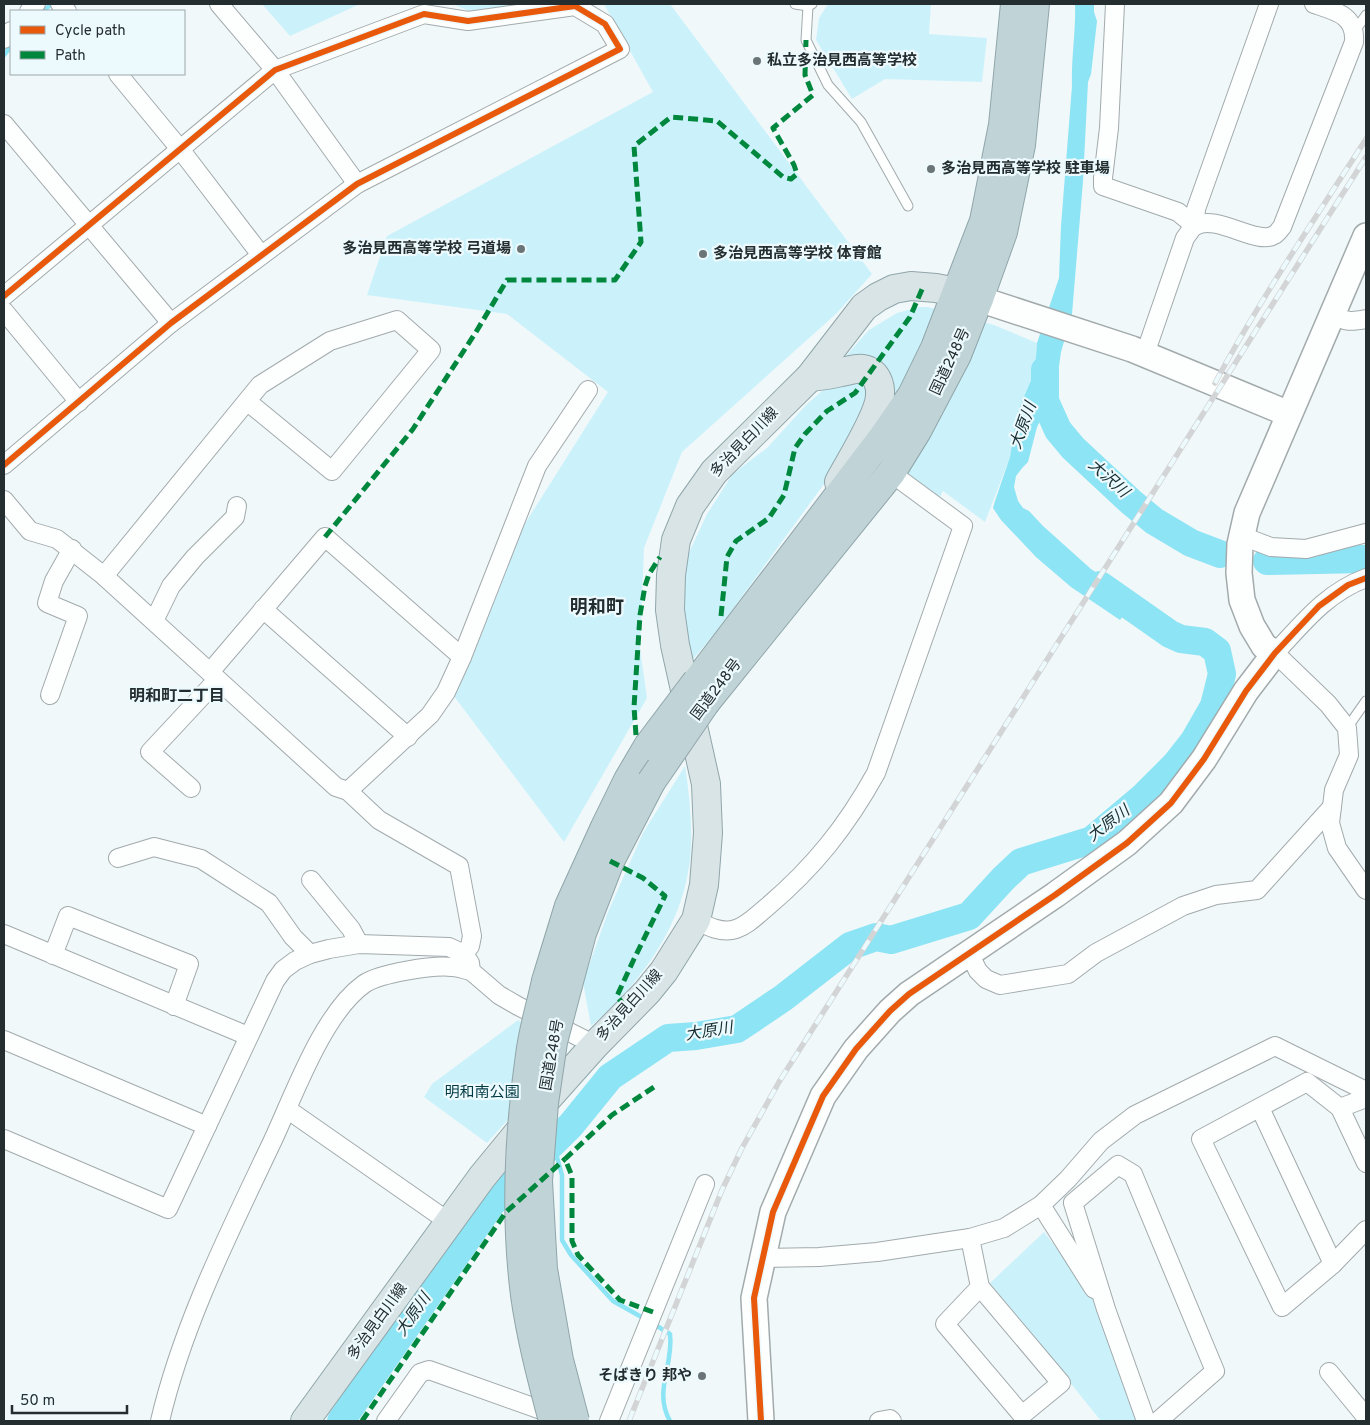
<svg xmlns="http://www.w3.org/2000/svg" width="1370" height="1425" font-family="Overpass,'Noto Sans JP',sans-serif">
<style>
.green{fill:#cbf2fb}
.water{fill:#8de4f4}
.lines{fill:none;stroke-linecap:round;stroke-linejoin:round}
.stream{stroke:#8de4f4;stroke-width:4.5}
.river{stroke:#8de4f4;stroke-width:28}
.lane-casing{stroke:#a2aaac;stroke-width:11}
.street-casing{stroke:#a2aaac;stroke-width:20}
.secondary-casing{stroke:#a2aaac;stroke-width:28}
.primary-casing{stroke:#90a6aa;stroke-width:30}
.highway-casing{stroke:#90a6aa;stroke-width:30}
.lane{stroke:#fdfefe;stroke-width:9}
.street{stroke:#fdfefe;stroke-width:18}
.secondary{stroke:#fdfefe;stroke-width:25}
.primary{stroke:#d9e4e6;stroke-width:28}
.highway{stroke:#c0d3d6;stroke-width:28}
.rail-casing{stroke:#d2d4d5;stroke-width:5.5}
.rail{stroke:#ecfafe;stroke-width:4;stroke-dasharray:11;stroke-linecap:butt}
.highway-bridge-casing{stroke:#90a6aa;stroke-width:30;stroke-linecap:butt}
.highway-bridge{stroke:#c0d3d6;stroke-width:28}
.quiet{stroke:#00873e;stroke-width:5;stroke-dasharray:10 5;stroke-linecap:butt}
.cycleway-casing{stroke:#ecfafe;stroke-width:9}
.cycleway{stroke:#e8590c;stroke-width:6}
.poi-dot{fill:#6b7476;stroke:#ecfafe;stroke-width:2}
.labels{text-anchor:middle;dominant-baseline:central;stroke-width:4.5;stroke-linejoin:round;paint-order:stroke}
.poi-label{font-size:15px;font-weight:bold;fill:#242d2f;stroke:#ecfafe;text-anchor:start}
.street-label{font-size:15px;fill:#242d2f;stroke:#ecfafe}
.park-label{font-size:15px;fill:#003943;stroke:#ecfafe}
.water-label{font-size:16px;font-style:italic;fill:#172d31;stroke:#ecfafe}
.neighbourhood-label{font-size:16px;font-weight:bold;fill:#242d2f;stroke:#ecfafe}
.quarter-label{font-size:18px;font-weight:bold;fill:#242d2f;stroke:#ecfafe}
</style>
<rect width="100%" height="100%" fill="#f0f8fa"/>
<g class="green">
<path d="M262,4H360L290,36Z"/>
<path d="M453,4H555L469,11Z"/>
<path d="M604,4H670L872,274L837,313L682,452L644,548L640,649L647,698L564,842L453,695L514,541L608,392L507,314L367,295L387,236L653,92Z"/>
<path d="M828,4H931L929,34L987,38L982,82L885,79L852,99L816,40L819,18Z"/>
<path d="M919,307H928L994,325L1037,343L1036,357L1032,378L1017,413L1010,457L985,522L943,491L938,501L854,443L716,632L693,659L684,626L681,593L686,559L707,514L732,475L747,463L767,448L806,405L822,391L845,357L869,330L897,313Z"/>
<path d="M685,766C689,792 692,818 691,845C689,917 644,981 591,1026L583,982L608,912L643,833Z"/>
<path d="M518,1020L566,1055L487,1143L424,1097L432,1084Z"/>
<path d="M1044,1232L1076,1273L1101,1312L1139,1421H1101L990,1283Z"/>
</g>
<path class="water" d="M1075,4H1094V12L1097,21L1091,74L1088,82L1083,181L1072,314L1061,352L1057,380L1050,402L1037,427L1028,462L1023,467L1016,476L1014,487L1018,501L1023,508L1029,511L1043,526L1091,569L1109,581L1123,594L1134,600L1120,620L1071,587L1036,557L1001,520L993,508L995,501L1010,457L1017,413L1032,378L1036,357L1037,343L1059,278L1061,226L1072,86C1071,58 1076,31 1075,4Z"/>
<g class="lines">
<g class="stream">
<path d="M44,11L51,4"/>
<path d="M4,55L11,46"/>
<path d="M553,1143L562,1175V1240L571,1255L613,1301L645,1319"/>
<path d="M652,1323L670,1334C674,1365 653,1391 670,1421"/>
</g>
<g class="river">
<path d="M1045,370V401L1058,430L1073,448L1131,502L1154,521L1191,543L1220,554"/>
<path d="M1267,561L1365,559"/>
<path d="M341,1421L492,1203L571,1125L610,1077L668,1038L696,1036L737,1029L783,998L850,946L876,937L891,940L969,916L1003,879L1021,862L1092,840L1143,797L1176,764L1194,741L1214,706L1222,674L1217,651L1205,642L1181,639L1170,634L1100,585"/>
</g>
<defs>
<g id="lane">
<path d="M795,4L808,6L812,4"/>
<path d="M808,6L806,40L828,85L861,122L908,206"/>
<path d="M1355,31L1366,15"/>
<path d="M1347,728L1366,701"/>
</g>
<g id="street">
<path d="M60,4L67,11"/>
<path d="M219,4L275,70L357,184"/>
<path d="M1115,4L1109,128L1103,178V186L1178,212L1195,226"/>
<path d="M29,11L36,4"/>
<path d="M4,39L11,31"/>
<path d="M118,74L180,149L261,255"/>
<path d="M4,124L171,323"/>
<path d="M1195,226L1196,209L1269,4"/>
<path d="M4,296L275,70L424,14L468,21L575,6L605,24L620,49L357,184L171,323L4,465"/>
<path d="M4,311L79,402"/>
<path d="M1332,315C1346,322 1351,322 1366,319"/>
<path d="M1145,354L1185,238C1188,235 1191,228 1195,226C1216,213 1257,246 1274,235C1277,234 1280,229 1282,227L1354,42C1356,15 1335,11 1314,4"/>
<path d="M4,500L30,531L57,539L104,576L336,787L348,791L379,820L459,866L472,936L470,946L464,954"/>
<path d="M1242,536L1271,547L1306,549L1366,533"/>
<path d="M104,576L260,385L330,341L397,320L431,350L332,471L248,402"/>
<path d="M1366,578C1326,593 1304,622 1275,653L1328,704L1347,728L1349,755L1334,790L1330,823L1337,848L1366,890"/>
<path d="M263,609L408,737"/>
<path d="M154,621L171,586L195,557L235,517L237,506"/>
<path d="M210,672L325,537L462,657"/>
<path d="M50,695L78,616L47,603L54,581L72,549"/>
<path d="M191,788L150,752L217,680"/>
<path d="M348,791L430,715L446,692L462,657L537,466L588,390"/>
<path d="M118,858L154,847L201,859L269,903L293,937L310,954"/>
<path d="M311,880L351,929L359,944"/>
<path d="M696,920C707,926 722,934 736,929C748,925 757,915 767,907C814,867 846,827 876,773L963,526L891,473"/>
<path d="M4,934L248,1036"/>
<path d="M969,953L978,971L986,979L1000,985L1068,974L1096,953L1183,906L1216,895L1257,890L1332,807"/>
<path d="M53,955L68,916L189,964L174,1006"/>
<path d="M4,1040L207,1126"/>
<path d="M1260,1108L1333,1264"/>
<path d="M1340,1108L1366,1098"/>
<path d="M287,1109L449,1222"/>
<path d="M4,1139L168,1209L275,981L283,970L295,961L310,954L329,949L359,944L449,947L464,954L470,963L471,971L499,995L518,1006L595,1045"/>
<path d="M1366,1163L1340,1108L1307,1082L1201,1139L1282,1307L1333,1264L1366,1230"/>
<path d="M1041,1205L1094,1289"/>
<path d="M970,1238L980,1287L945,1324L1022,1415L1061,1383L980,1287"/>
<path d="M763,1258L819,1257L877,1252L970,1238L1004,1228L1041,1205L1068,1179L1101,1141L1135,1115L1275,1046L1366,1091"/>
<path d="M1329,1372L1366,1417"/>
<path d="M160,1421C183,1323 230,1231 273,1140C294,1095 323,1013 364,984C380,973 433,965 452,967C458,967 465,970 471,971"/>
<path d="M386,1421L420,1373L429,1370L558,1416"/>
<path d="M609,1421L705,1184"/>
<path d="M879,1421L890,1419L892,1421"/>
<path d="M1146,1421L1106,1309L1073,1203L1118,1165L1133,1174L1215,1371L1158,1421"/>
</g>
<g id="secondary">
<path d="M979,299L1132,349L1289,414"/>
<path d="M761,1421L754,1298L773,1212L823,1096L856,1049L890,1011L909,994L1055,895L1127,843L1171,803L1204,759L1246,691L1275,653L1264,646L1252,626L1242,600L1239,573L1240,544L1247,513L1366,236"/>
</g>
<g id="primary">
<path d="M810,377C820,376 831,375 841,372C849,371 855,368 863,369C876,371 881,384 880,396C879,416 849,463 839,482"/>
<path d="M305,1421L482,1177L537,1110L595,1045L647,992L664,971L696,920L704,885L708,833L706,784L675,645L670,610L671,575L676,540L690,506L714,472L810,377L864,307L878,297L894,289L911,286L936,288L956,292L979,299"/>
</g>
<g id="highway">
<path d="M697,681L883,437L912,395L935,348L984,221L1003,125L1015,4"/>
<path d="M706,702L891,473L917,431L957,355L979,299L1003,232L1021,145L1035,4"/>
<path d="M546,981L569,906L605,827L628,780L648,746"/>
<path d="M568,985L582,933L610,861L651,782"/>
</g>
</defs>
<use href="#lane" class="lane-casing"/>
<use href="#street" class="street-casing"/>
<use href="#secondary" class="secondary-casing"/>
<use href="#primary" class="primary-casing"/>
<use href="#highway" class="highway-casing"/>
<use href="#lane" class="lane"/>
<use href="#street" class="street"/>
<use href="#secondary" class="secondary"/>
<use href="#primary" class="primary"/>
<use href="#highway" class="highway"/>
<defs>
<g id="rail">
<path d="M1215,383C1260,299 1315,219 1366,139"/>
<path d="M629,1421L722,1190L742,1148L779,1082L1366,157"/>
</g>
</defs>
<use href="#rail" class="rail-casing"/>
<use href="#rail" class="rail"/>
<defs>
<g id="highway-bridge">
<path d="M648,746L697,681"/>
<path d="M651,782L706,702"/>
<path d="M546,981C541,1005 533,1030 530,1055C519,1133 515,1216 525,1295C531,1338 542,1379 553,1421"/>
<path d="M568,985L553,1042L544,1103L538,1181L543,1269L559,1360L575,1421"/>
</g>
</defs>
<use href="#highway-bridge" class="highway-bridge-casing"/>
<use href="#highway-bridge" class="highway-bridge"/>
<g class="quiet">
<path d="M325,537L413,429L476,332L507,280H615L641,242L634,146L671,117L717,121L783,177L791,179L797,174L794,165L773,128L813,95L805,75L806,40"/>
<path d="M721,616L727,557L736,541L769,518L784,495L795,448L805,434L827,411L855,393L910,317L923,287"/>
<path d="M636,735L634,707L640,615L645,586L649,574L660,557"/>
<path d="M610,861L643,878L665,896L634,959L617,996L628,1011"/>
<path d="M653,1312L620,1300L578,1255L572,1241V1176L565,1159L612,1115L654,1087"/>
<path d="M362,1421L506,1212L565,1159"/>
</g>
<defs>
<g id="cycleway">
<path d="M4,296L275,70L424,14L468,21L575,6L605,24L620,49L357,184L171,323L4,465"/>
<path d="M761,1421L754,1298L773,1212L823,1096L856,1049L890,1011L909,994L1055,895L1127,843L1171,803L1204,759L1246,691L1275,653L1319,606L1348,585L1366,578"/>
</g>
</defs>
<use href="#cycleway" class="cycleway-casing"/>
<use href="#cycleway" class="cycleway"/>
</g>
<g class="poi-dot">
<circle cx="757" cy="61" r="5"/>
<circle cx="931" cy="169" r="5"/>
<circle cx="521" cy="249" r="5"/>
<circle cx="703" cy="254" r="5"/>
<circle cx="702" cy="1376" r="5"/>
</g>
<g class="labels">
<g class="poi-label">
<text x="767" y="61">私立多治見西高等学校</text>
<text x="941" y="169">多治見西高等学校 駐車場</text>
<text x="511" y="249" text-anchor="end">多治見西高等学校 弓道場</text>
<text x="713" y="254">多治見西高等学校 体育館</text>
<text x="692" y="1376" text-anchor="end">そばきり 邦や</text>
</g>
<g class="street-label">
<text transform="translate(951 362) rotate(-65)">国道248号</text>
<text transform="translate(745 443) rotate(-46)">多治見白川線</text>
<text transform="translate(717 690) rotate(-53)">国道248号</text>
<text transform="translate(630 1006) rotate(-48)">多治見白川線</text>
<text transform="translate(553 1055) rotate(-80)">国道248号</text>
<text transform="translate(378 1322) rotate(-54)">多治見白川線</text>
</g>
<g class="park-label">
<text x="482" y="1093">明和南公園</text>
</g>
<g class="water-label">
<text transform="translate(1024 426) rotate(-70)">大原川</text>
<text transform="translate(1108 479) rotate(42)">大沢川</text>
<text transform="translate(1109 824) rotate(-37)">大原川</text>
<text transform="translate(709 1032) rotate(-9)">大原川</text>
<text transform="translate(414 1315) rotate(-55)">大原川</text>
</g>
<g class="neighbourhood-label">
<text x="177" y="697">明和町二丁目</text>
</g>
<g class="quarter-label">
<text x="597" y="608">明和町</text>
</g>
</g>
<rect width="1370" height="1425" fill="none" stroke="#242d2f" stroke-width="10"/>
<rect x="10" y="10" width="175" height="65" fill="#ecfafe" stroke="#9ca8ab"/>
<rect x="20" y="26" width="25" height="8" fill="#e8590c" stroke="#9ca8ab"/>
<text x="55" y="35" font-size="15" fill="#242d2f">Cycle path</text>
<rect x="20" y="51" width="25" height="8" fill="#00873e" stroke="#9ca8ab"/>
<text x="55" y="60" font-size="15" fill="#242d2f">Path</text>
<path d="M12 1405v8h115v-8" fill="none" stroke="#242d2f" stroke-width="2.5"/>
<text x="20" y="1405" font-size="15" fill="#242d2f" stroke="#ecfafe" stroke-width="4" paint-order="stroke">50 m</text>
</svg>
